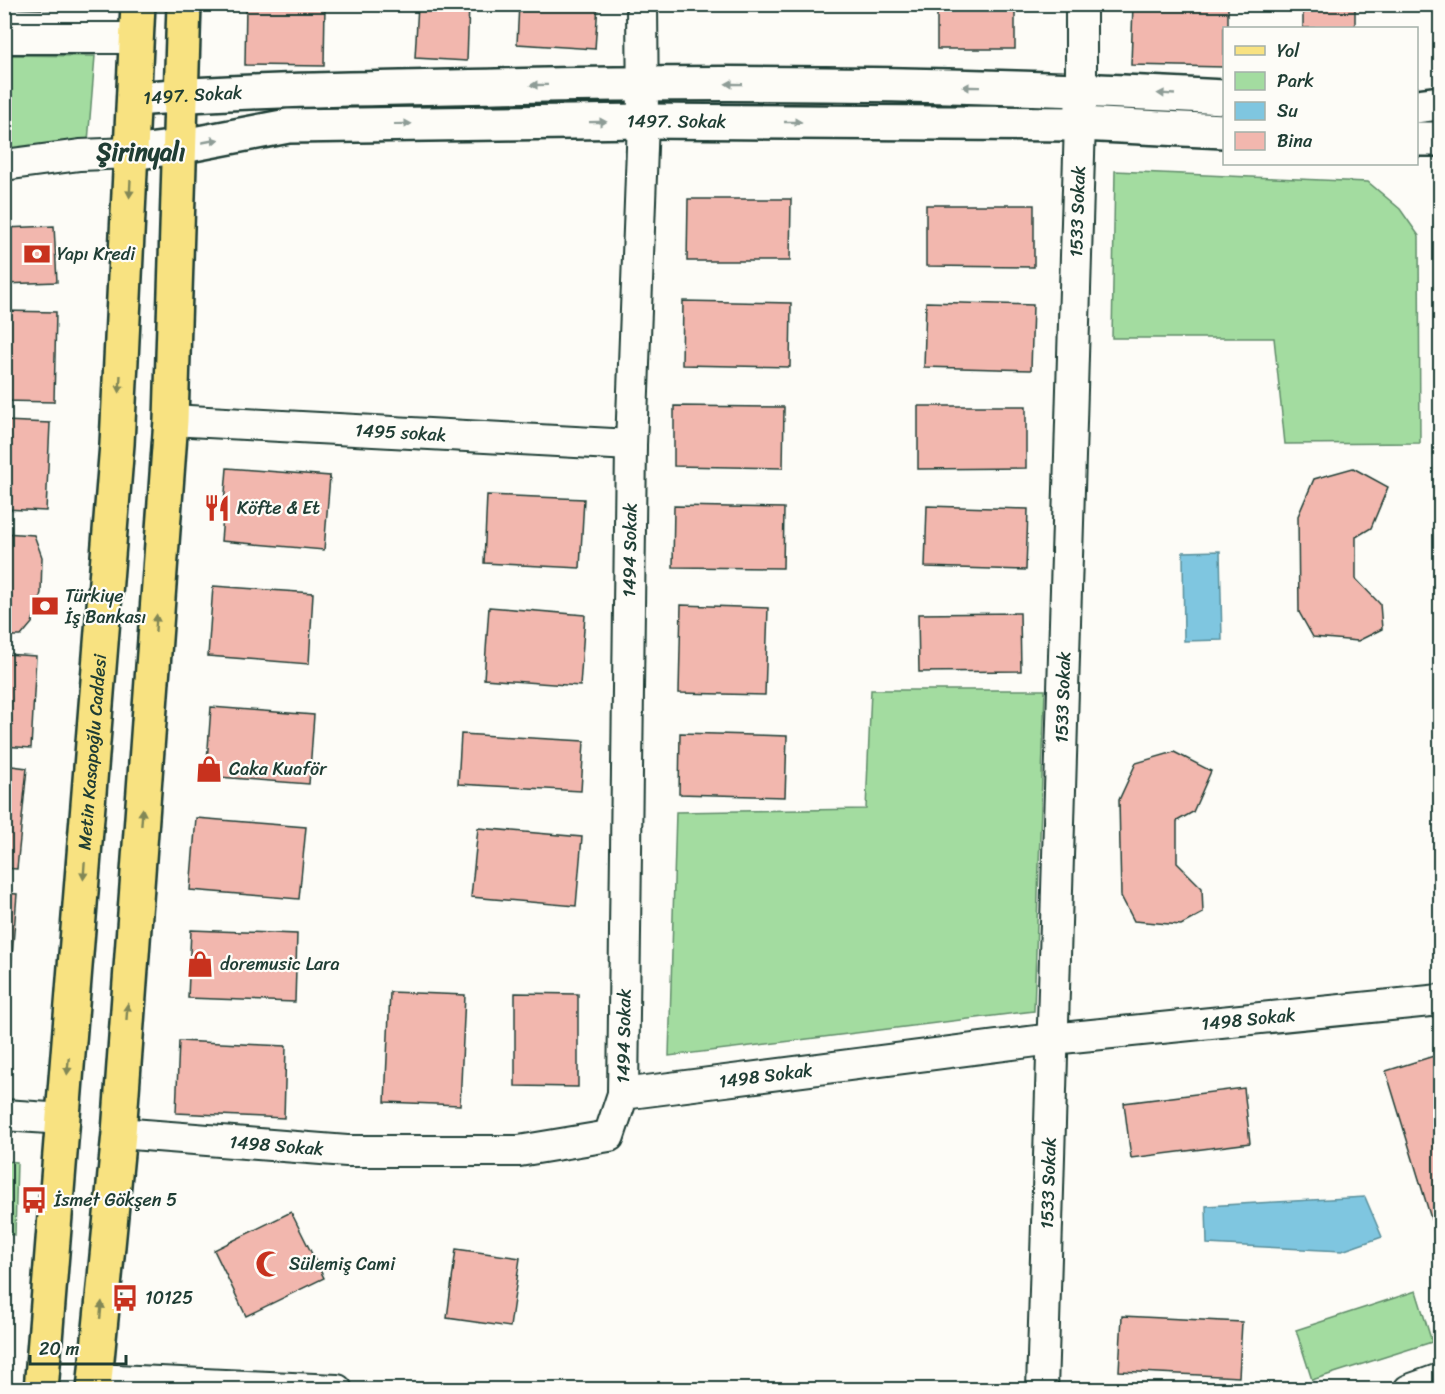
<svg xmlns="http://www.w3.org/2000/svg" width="1445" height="1394" font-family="Sriracha,sans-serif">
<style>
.green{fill:#a3dca0;stroke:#618c6a;stroke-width:1.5}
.water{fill:#7fc6e0;stroke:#598f9b;stroke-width:1.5}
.building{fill:#f2b7ae;stroke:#1f3d34;stroke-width:1.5}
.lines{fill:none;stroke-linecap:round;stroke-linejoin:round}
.street-casing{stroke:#1f3d34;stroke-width:34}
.secondary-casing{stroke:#1f3d34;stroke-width:38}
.primary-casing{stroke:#1f3d34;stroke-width:38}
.street{stroke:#fdfcf7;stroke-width:30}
.secondary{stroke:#fdfcf7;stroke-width:33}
.primary{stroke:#f8e281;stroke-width:33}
.oneway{fill:#8e9c96}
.oneway2{fill:#818757}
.labels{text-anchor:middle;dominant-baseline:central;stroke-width:4.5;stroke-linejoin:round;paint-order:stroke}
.street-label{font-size:18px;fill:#1f3d34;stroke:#fdfcf7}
.poi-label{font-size:18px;fill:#1f3d34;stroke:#fdfcf7;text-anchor:start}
.district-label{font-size:24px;font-weight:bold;fill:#1f3d34;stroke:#fdfcf7}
</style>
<rect width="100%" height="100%" fill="#fdfcf7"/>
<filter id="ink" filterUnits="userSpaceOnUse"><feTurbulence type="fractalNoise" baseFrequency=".0167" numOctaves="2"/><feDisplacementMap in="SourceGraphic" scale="12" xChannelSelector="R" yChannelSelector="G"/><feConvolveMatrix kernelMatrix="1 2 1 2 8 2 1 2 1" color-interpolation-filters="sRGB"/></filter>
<g filter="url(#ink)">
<g class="green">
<path d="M4,55L95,56L88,142L5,152Z"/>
<path d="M1115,171L1368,182L1400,209L1419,236L1420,443L1285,444L1274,338H1112Z"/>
<path d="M871,690H1045L1034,1011L669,1056L676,812L866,809Z"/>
<path d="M4,1161L17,1162L15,1235L5,1234Z"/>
<path d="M1416,1291L1432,1342L1312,1380L1296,1330Z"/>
</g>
<g class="water">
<path d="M1220,551L1222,640L1184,641L1183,552Z"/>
<path d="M1365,1197L1382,1237L1342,1251L1207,1244L1206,1206Z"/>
</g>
<g class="building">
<path d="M6,4H69L68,10L6,8Z"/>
<path d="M246,4H325L324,66L245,65Z"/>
<path d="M418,4H469L467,61L415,58Z"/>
<path d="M519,4H598L595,49L517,44Z"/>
<rect x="937" y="4" width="78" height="45"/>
<path d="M1133,4H1228V28H1224V67L1131,65Z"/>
<rect x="1303" y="4" width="52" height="24"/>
<path d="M688,199H791L790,261H687Z"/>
<path d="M926,205H1034V267L926,266Z"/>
<path d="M54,226L57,282L4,284V228Z"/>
<path d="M683,301L791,303L790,367L682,365Z"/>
<path d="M926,302L1033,305L1031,370L924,367Z"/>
<path d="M4,311L56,312L54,402L4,401Z"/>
<path d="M674,406L784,407L783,468L674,466Z"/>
<path d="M918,406H1026V468L918,469Z"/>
<path d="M4,421L50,423L46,511L4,509Z"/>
<path d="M227,468L330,476L324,550L221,541Z"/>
<path d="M1353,468L1388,487L1371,528L1356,537V579L1380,604L1382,629L1358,641L1313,637L1299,612L1298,516L1314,479Z"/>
<path d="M487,495L584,499L580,568L484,563Z"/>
<path d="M674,506L784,508L783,568L673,567Z"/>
<path d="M927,506L1028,509L1026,570L925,567Z"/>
<path d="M4,533L34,535L42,557L41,593L32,623L21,636H4Z"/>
<path d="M213,586L313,593L309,664L208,656Z"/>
<path d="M681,605L768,608L765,695L679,693Z"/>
<path d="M489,607L585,615L580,686L484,679Z"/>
<path d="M1020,613L1021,671L919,672L918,614Z"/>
<path d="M4,654L36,656L31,748L4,746Z"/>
<path d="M211,707L314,715L309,784L206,776Z"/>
<path d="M680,733L787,736L785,797L679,794Z"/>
<path d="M461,734L584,741L581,791L458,784Z"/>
<path d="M1174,752L1211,771L1193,812L1177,821V863L1202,888L1203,913L1181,925L1134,921L1121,896L1119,800L1136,763Z"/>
<path d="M4,765L27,768L17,869L4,868Z"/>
<path d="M196,818L306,827L299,899L190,890Z"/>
<path d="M478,828L582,837L576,906L471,897Z"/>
<path d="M4,893L17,894L10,982H4Z"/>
<path d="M191,930L297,934L295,1002L188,998Z"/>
<path d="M390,992L465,995L460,1105L385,1102Z"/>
<path d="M515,993L578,994V1087L515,1086Z"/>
<path d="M179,1041L286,1046L284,1118L176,1113Z"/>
<path d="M1440,1054V1248L1386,1071Z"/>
<path d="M1244,1088L1250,1143L1131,1158L1124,1103Z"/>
<path d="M291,1212L324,1278L246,1316L214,1250Z"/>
<path d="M456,1249L520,1258L510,1327L447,1318Z"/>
<path d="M1122,1316L1242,1322L1239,1377L1119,1371Z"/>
</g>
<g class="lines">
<defs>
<g id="street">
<path d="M4,38H136"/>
<path d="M4,165L80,155L131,153"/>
<path id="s1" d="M171,420L631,445"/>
<path id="s2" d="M623,1094L631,445L643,121L642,4"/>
<path d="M4,1115L64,1119"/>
<path id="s3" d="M119,1133L347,1151H519L609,1136L623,1094L1052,1039L1440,1000"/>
<path d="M94,1379L337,1390"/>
<path id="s4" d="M1042,1390L1081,89V4"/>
<path d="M1409,1390L1440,1379"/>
</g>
<g id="secondary">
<path id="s5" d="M135,99C255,89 376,89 496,86C739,81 982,83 1224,97"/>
<path d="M1416,106L1440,103"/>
<path d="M1416,139H1440"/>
<path id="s6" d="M131,153L178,147L288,126L643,121L1080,124L1224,131"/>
</g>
<g id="primary">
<path id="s7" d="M41,1390L117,444L138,4"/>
<path d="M94,1390L119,1133L171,420L184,4"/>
</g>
</defs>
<use href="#street" class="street-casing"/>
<use href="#secondary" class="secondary-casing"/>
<use href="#primary" class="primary-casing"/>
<use href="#street" class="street"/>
<use href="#secondary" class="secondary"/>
<use href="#primary" class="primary"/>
</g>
<defs><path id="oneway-solid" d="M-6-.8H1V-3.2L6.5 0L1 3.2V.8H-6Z" transform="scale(1.5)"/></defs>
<g class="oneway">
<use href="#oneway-solid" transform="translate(734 84) rotate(-179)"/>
<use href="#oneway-solid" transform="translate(539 85) rotate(179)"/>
<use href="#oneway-solid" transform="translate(971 87) rotate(-179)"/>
<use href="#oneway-solid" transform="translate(1166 94) rotate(-177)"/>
<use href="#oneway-solid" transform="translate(598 122) rotate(-1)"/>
<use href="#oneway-solid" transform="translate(793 122)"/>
<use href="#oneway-solid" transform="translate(403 124) rotate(-1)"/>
<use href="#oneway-solid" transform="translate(210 141) rotate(-11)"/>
</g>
<g class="oneway2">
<use href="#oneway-solid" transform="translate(130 189) rotate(93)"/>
<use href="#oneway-solid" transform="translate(120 384) rotate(93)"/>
<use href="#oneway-solid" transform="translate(156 623) rotate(-86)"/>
<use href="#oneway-solid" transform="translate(142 817) rotate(-86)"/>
<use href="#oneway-solid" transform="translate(84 871) rotate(94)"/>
<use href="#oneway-solid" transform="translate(127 1012) rotate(-86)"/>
<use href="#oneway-solid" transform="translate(68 1066) rotate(95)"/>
<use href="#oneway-solid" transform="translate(101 1310) rotate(-84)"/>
</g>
</g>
<defs>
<symbol id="bank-bare" viewBox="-9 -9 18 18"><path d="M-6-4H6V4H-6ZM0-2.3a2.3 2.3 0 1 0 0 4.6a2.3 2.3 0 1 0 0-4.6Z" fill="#c8321e" stroke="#fdfcf7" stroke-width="2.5" paint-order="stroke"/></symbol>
<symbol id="restaurant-bare" viewBox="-9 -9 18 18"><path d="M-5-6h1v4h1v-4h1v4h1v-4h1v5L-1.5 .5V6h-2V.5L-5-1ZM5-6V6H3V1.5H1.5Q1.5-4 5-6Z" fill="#c8321e" stroke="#fdfcf7" stroke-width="2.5" paint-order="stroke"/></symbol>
<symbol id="shop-bare" viewBox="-9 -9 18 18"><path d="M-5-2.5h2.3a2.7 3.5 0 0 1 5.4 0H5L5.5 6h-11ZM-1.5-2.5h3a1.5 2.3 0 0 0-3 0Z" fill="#c8321e" stroke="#fdfcf7" stroke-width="2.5" paint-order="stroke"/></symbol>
<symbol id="bus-bare" viewBox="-9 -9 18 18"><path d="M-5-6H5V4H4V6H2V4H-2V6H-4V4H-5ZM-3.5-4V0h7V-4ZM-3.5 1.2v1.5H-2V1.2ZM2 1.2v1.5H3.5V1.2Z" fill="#c8321e" stroke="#fdfcf7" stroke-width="2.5" paint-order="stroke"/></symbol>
<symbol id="mosque-bare" viewBox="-9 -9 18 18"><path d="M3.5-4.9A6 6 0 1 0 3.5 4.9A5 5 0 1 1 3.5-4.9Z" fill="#c8321e" stroke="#fdfcf7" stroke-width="2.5" paint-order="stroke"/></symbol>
</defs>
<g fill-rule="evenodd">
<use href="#bank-bare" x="18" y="235" width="38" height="38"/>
<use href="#restaurant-bare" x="198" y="489" width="38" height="38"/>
<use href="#bank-bare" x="26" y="587" width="38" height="38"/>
<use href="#shop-bare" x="190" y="750" width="38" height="38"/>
<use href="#shop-bare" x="181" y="945" width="38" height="38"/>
<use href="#bus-bare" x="15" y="1181" width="38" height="38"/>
<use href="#mosque-bare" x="250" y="1245" width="38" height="38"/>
<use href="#bus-bare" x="106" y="1279" width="38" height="38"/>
</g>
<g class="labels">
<g class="street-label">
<text stroke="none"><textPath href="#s5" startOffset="58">1497. Sokak</textPath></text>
<text stroke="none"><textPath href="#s6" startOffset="548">1497. Sokak</textPath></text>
<text stroke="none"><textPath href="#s4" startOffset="1179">1533 Sokak</textPath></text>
<text stroke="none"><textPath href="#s1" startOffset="230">1495 sokak</textPath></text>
<text stroke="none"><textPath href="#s2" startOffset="544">1494 Sokak</textPath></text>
<text stroke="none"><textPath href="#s4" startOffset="693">1533 Sokak</textPath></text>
<text stroke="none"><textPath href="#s7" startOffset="640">Metin Kasapoğlu Caddesi</textPath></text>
<text stroke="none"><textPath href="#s3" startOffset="1166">1498 Sokak</textPath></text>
<text stroke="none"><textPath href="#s2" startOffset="58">1494 Sokak</textPath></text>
<text stroke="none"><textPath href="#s3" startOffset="680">1498 Sokak</textPath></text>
<text stroke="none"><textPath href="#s3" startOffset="158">1498 Sokak</textPath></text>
<text stroke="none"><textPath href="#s4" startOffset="207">1533 Sokak</textPath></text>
</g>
<g class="poi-label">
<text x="57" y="254">Yapı Kredi</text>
<text x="237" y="508">Köfte &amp; Et</text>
<text x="65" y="596">Türkiye<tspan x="65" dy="21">İş Bankası</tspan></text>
<text x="229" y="769">Caka Kuaför</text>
<text x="220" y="964">doremusic Lara</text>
<text x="54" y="1200">İsmet Gökşen 5</text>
<text x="289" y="1264">Sülemiş Cami</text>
<text x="145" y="1298">10125</text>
</g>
<g class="district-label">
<text x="141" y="152">Şirinyalı</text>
</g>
</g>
<rect width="1445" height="1394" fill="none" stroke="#fdfcf7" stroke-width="24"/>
<rect x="12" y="12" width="1421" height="1370" fill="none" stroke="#1f3d34" stroke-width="2" filter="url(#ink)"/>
<rect x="1223" y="27" width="195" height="138" fill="#fdfcf7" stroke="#a4b0a9" stroke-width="1.5"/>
<rect x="1235" y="46" width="30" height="9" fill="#f8e281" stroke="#a4b0a9" stroke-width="1.5"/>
<text x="1277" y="57" font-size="18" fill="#1f3d34">Yol</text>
<rect x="1235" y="72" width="30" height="18" fill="#a3dca0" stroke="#a4b0a9" stroke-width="1.5"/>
<text x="1277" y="87" font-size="18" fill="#1f3d34">Park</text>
<rect x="1235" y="102" width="30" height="18" fill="#7fc6e0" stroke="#a4b0a9" stroke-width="1.5"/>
<text x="1277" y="117" font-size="18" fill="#1f3d34">Su</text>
<rect x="1235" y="132" width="30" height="18" fill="#f2b7ae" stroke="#a4b0a9" stroke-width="1.5"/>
<text x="1277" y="147" font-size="18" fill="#1f3d34">Bina</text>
<path d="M30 1355v9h96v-9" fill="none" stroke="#1f3d34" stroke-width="3"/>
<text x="39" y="1355" font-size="18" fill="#1f3d34" stroke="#fdfcf7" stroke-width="4.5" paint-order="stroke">20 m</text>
</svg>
